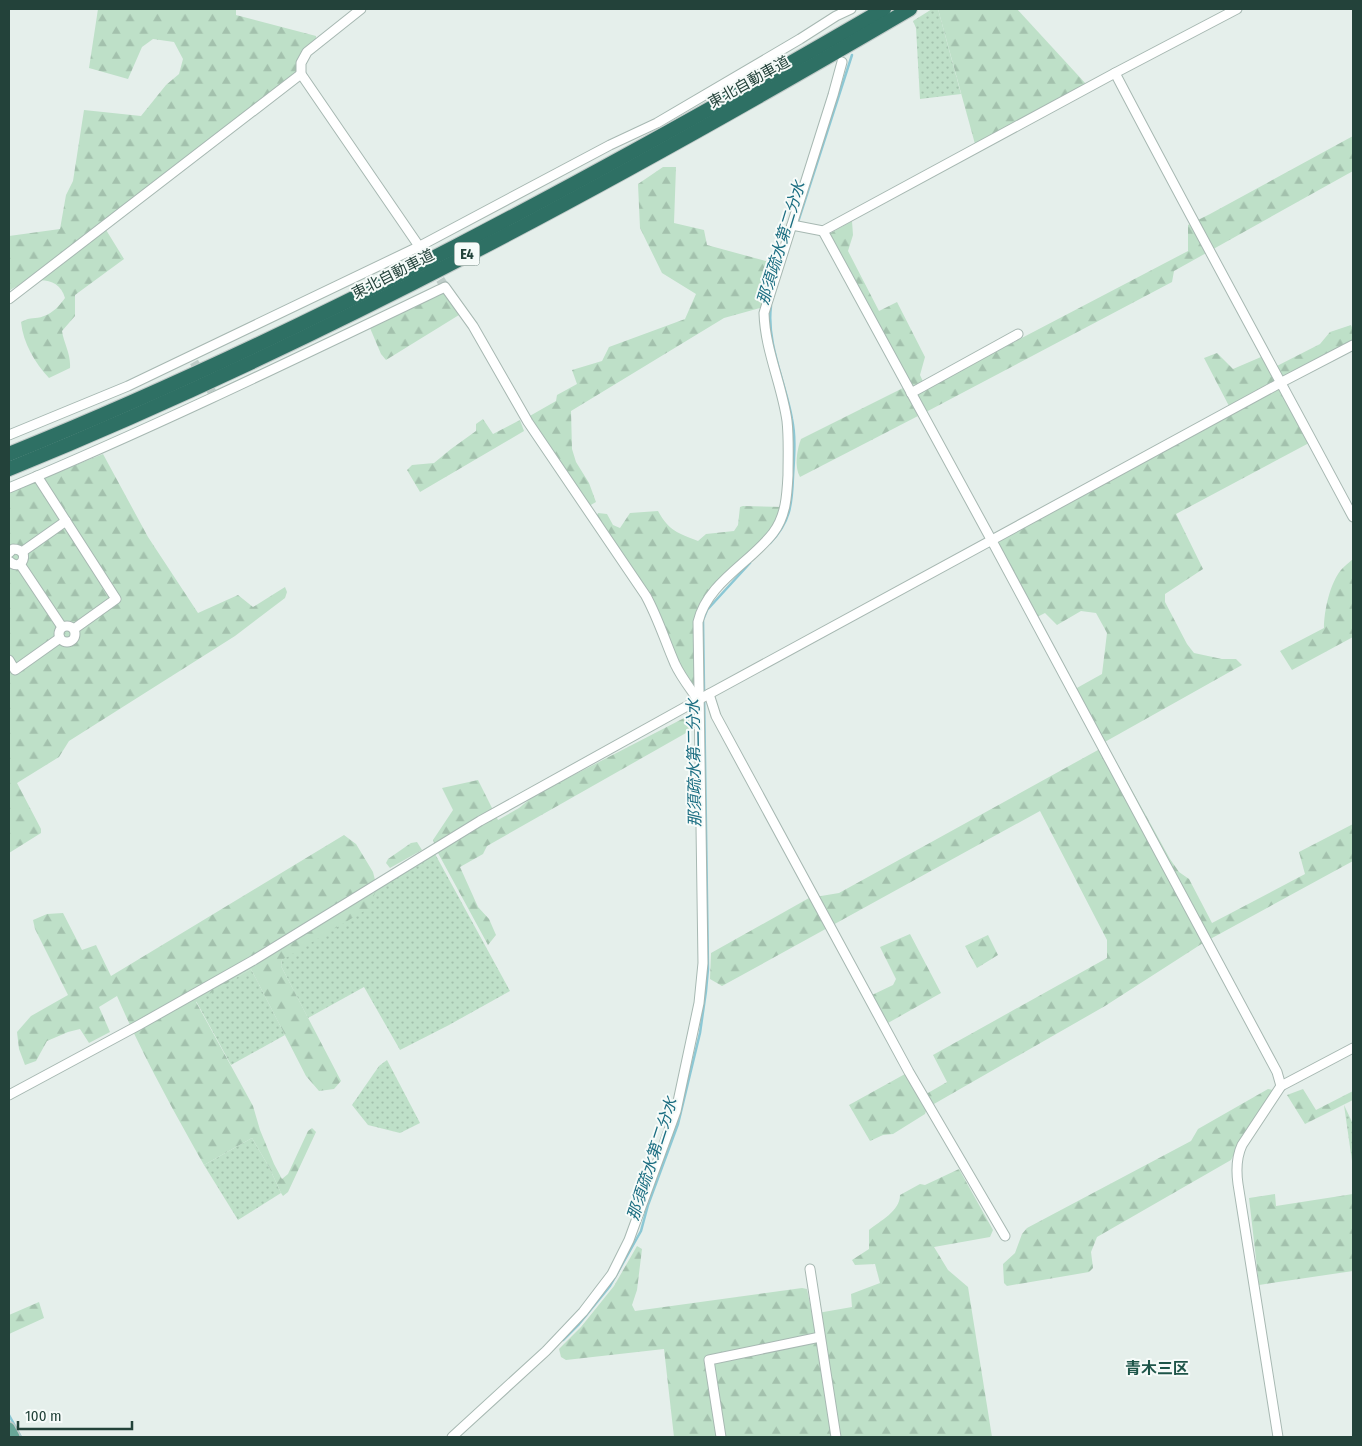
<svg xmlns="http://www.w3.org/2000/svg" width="1362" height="1446" font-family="'Fira Sans Condensed','Noto Sans JP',sans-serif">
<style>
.grass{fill:url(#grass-dots)}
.forest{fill:url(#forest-firs)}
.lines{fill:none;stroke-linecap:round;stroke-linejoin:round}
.stream{stroke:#8cc8d5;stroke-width:2.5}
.minor-tunnel{stroke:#beccc8;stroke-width:9;stroke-dasharray:9 4.5;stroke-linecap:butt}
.minor-casing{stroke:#a7b8b2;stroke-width:11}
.major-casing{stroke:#c1cac8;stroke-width:14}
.highway-casing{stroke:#c1cac8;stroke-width:16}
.minor{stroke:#fff;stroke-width:9}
.major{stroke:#68a697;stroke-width:11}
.highway{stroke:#2e7064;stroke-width:14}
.labels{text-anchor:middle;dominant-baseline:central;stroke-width:4;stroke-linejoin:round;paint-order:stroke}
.shield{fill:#f6fbf9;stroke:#627a73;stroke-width:1}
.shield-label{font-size:14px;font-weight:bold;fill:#23423a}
.street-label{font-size:15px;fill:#23423a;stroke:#f6fbf9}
.water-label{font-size:16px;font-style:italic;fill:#1a6d81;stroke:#f6fbf9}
.neighbourhood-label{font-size:16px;font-weight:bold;fill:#1e5549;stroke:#f6fbf9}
</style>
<defs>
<pattern id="grass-dots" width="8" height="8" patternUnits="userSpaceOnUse" patternTransform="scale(1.25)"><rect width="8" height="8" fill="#bee0c8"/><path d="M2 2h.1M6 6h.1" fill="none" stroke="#a3c1ad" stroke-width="1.8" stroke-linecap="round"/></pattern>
<pattern id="forest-firs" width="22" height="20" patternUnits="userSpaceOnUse" patternTransform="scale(1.25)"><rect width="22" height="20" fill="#bee0c8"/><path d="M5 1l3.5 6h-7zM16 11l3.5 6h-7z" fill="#a3c1ad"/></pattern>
</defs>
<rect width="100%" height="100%" fill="#e5efeb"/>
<g class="grass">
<path d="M932,9H938L961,94L920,99L916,28L913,21Z"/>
<path d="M434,852L510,991L449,1025L400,1050L364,987L308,1018L281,966L282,960L377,888Z"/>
<path d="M251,969L285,1035L231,1065L196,1001Z"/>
<path d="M387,1060L420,1123L400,1133L368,1125L352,1105L379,1066Z"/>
<path d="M1344,1105L1353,1124V1168Z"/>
<path d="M252,1138L269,1167L281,1193L238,1220L204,1165Z"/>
</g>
<g class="forest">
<path d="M98,9H236V15L316,36V42L300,73L103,225L124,259L75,295V316L62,331C64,344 71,354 70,368L49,378C35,363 23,343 21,322C32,316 34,320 44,316C53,313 59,306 65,298C58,272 26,279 9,291V236L60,229L66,195L73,181L84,110L141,116L166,85L179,74L183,59L174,42L153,39L142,47L128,79L89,68Z"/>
<path d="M938,9H1017L1086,84L975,144Z"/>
<path d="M1353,136V171L1174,271L1172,282L926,412L829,234L852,221L853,235L848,251L879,311L897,302L925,357L920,375L926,388L1188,251V225L1210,214Z"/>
<path d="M663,167H676L674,223L704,230L707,245L773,263L774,267L762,306L760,308L724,318L571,411L572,449L576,462L589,483L596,502L589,506L528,417L556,401L557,395L577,384L572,370L602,361L609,347L685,319L696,294L662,273L640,228L638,184Z"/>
<path d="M444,291L459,315L386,360L381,354L370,328Z"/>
<path d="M1351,325L1353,330V341L1229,406L1204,358L1217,353L1233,369L1261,357L1271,369L1320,344L1330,332Z"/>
<path d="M1279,387L1309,443L1176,514L1203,569L1165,594V602L1187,644L1194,653L1222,659H1236L1242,665L1103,743L1075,689L1102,674L1107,633L1096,613L1081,611L1057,625L1045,613L1037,617L998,546L1000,540Z"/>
<path d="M903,388L918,416L800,477C794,467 797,449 801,439Z"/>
<path d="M483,419L493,434L520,420L524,431L420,492L407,470L412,465L434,463L451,449L476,431V424Z"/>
<path d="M103,454L148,537L198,613L238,595L253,607L285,587L287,592L285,598L235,636L69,741L59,757L17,783L41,829V833L9,853V492Z"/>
<path d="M743,506L783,507L771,533L708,594L696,612L695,684L693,687L687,680L667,638L596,518L598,513L607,514L613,525L620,528L630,513L658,511C669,531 678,533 698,541L706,534L734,531L738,525L740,507Z"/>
<path d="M1353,559V637L1292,670L1280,651L1324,628C1324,611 1330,583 1341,570C1344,566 1349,563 1353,559Z"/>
<path d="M688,716L693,729L487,846L483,854L460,867L478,907L489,919L496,935L488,945L438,853L433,840L453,810L442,788L478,780L498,820L519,808L535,795Z"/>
<path d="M1107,745L1170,859L1179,872L1189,879L1212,923L1305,874L1299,852L1353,824V861L1203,943L1105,1006L927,1108L925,1114L893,1134L883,1135L870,1141L849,1105L905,1074H908L921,1097L947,1082L933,1055L1107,958V940L1040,811L722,986L710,979L711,953L809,898L839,893Z"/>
<path d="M344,835L356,844L373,872L377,888L369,908L282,960L281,966L341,1081L334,1089L319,1091L306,1076L251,969L196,1002L253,1106L260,1130L274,1164L282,1179L288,1174L308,1131L312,1128L316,1132L288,1192L283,1196L281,1193L269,1167L252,1138L204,1165C173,1110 142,1054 117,996L99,1007L110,1032L89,1043L80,1029L68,1032L47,1041L36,1061L25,1065L19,1049L17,1032L31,1016L68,995L35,929L33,920L47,914L63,913L82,950L96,945L111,976Z"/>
<path d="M417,842L422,850L390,868L386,863L388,859L411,843Z"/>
<path d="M910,934L941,993L888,1023L872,995L893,985L896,979L880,947Z"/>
<path d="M988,935L998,955L977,968L965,946Z"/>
<path d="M1268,1089L1273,1090L1238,1146L1231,1160L1097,1237L1091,1252L1093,1268L1089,1272L1007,1286L1004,1283L1003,1264L1015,1253L1022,1234L1027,1228L1191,1141L1198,1129Z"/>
<path d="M1303,1089L1316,1110L1353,1091V1100L1305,1124L1287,1095Z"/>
<path d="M959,1169L993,1230L990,1237L934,1247L948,1270L968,1287L992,1437H674L664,1349L566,1360L561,1357L559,1349L581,1327L614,1286L637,1246L642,1249L637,1290L632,1305L635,1311L802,1288L807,1289L812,1314L852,1307L851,1294L880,1283L875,1264L855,1265L852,1260L869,1249V1230C880,1221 900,1211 900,1195L920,1184L925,1185Z"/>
<path d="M1275,1194L1276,1206L1353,1194V1271L1259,1285L1249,1198Z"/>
<path d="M39,1302L44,1318L9,1334V1315Z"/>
</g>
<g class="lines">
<g class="stream">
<path d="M797,225L852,55"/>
<path d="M770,543C790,523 792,505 793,477C794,458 796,438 792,419C786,384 766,342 771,306"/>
<path d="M563,1340L579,1324L610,1286L641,1231L648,1205L678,1124L700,1033L706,991L708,969L703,620L707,610L750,563"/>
<path d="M9,1415L21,1437"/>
</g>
<g class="minor-tunnel">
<path d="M433,268L445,287"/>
<path d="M194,362L212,392"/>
</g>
<defs>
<g id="minor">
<path d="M361,9L307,52L301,63V74L423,252"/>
<path d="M1115,73C1193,222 1274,369 1353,517"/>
<path d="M792,225L823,231L1115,73L1237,9"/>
<path d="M823,231L992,541L1277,1072L1281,1086"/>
<path d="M9,299L301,74"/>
<path d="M911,393L1018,334"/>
<path d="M9,435L128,386L420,246L610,145L657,123L800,39L836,16L851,9"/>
<path d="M37,476L116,599L74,629"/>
<path d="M9,488C157,426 301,356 445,287L473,326L528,422L646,596C658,618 665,641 675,664C681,677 690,688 698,700"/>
<path d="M22,552L66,521"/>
<path d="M9,553L13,549C32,549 22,574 9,561"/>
<path d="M20,564L62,627"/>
<circle cx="67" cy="634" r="8"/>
<path d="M9,660L15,670L60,638"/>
<path d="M709,694L716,716L909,1072L1005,1236"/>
<path d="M9,1095L139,1025L254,960L480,821L698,700L1282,382L1353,345"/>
<path d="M810,1269L836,1437"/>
<path d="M452,1437L546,1351L583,1312L612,1274L629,1240L676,1111L699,1003L703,963L698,622C707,583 750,563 773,533C786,516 787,495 788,475C788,457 789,439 787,421C782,385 765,350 764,313L833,95L842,62"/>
<path d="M721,1437L709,1360L820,1337"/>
<path d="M1278,1437L1238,1184C1236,1170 1236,1158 1242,1145L1281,1086L1353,1048"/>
</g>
<path id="major" d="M9,1428L14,1437"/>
<g id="highway">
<path d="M9,454C312,331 602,173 884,9"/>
<path d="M9,469C321,342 620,179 910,9"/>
</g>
</defs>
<use href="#minor" class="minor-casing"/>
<use href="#major" class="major-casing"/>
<use href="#highway" class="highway-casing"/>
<use href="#minor" class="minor"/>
<use href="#major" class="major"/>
<use href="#highway" class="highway"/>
</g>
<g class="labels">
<rect class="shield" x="454.5" y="242.5" width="25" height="23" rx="4"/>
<g class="shield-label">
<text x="467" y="254">E4</text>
</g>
<g class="street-label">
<text transform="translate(749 82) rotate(-29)">東北自動車道</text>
<text transform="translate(393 274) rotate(-27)">東北自動車道</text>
</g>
<g class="water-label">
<text transform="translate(781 243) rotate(-73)">那須疏水第二分水</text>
<text transform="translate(694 763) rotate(-91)">那須疏水第二分水</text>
<text transform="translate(652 1159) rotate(-72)">那須疏水第二分水</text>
</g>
<g class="neighbourhood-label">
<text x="1157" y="1368">青木三区</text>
</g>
</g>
<rect width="1362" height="1446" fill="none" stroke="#23423a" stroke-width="20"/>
<path d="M18 1421v8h114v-8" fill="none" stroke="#23423a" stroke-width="2.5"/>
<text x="25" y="1421" font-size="15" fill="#23423a" stroke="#f6fbf9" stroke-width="4" paint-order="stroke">100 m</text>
</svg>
